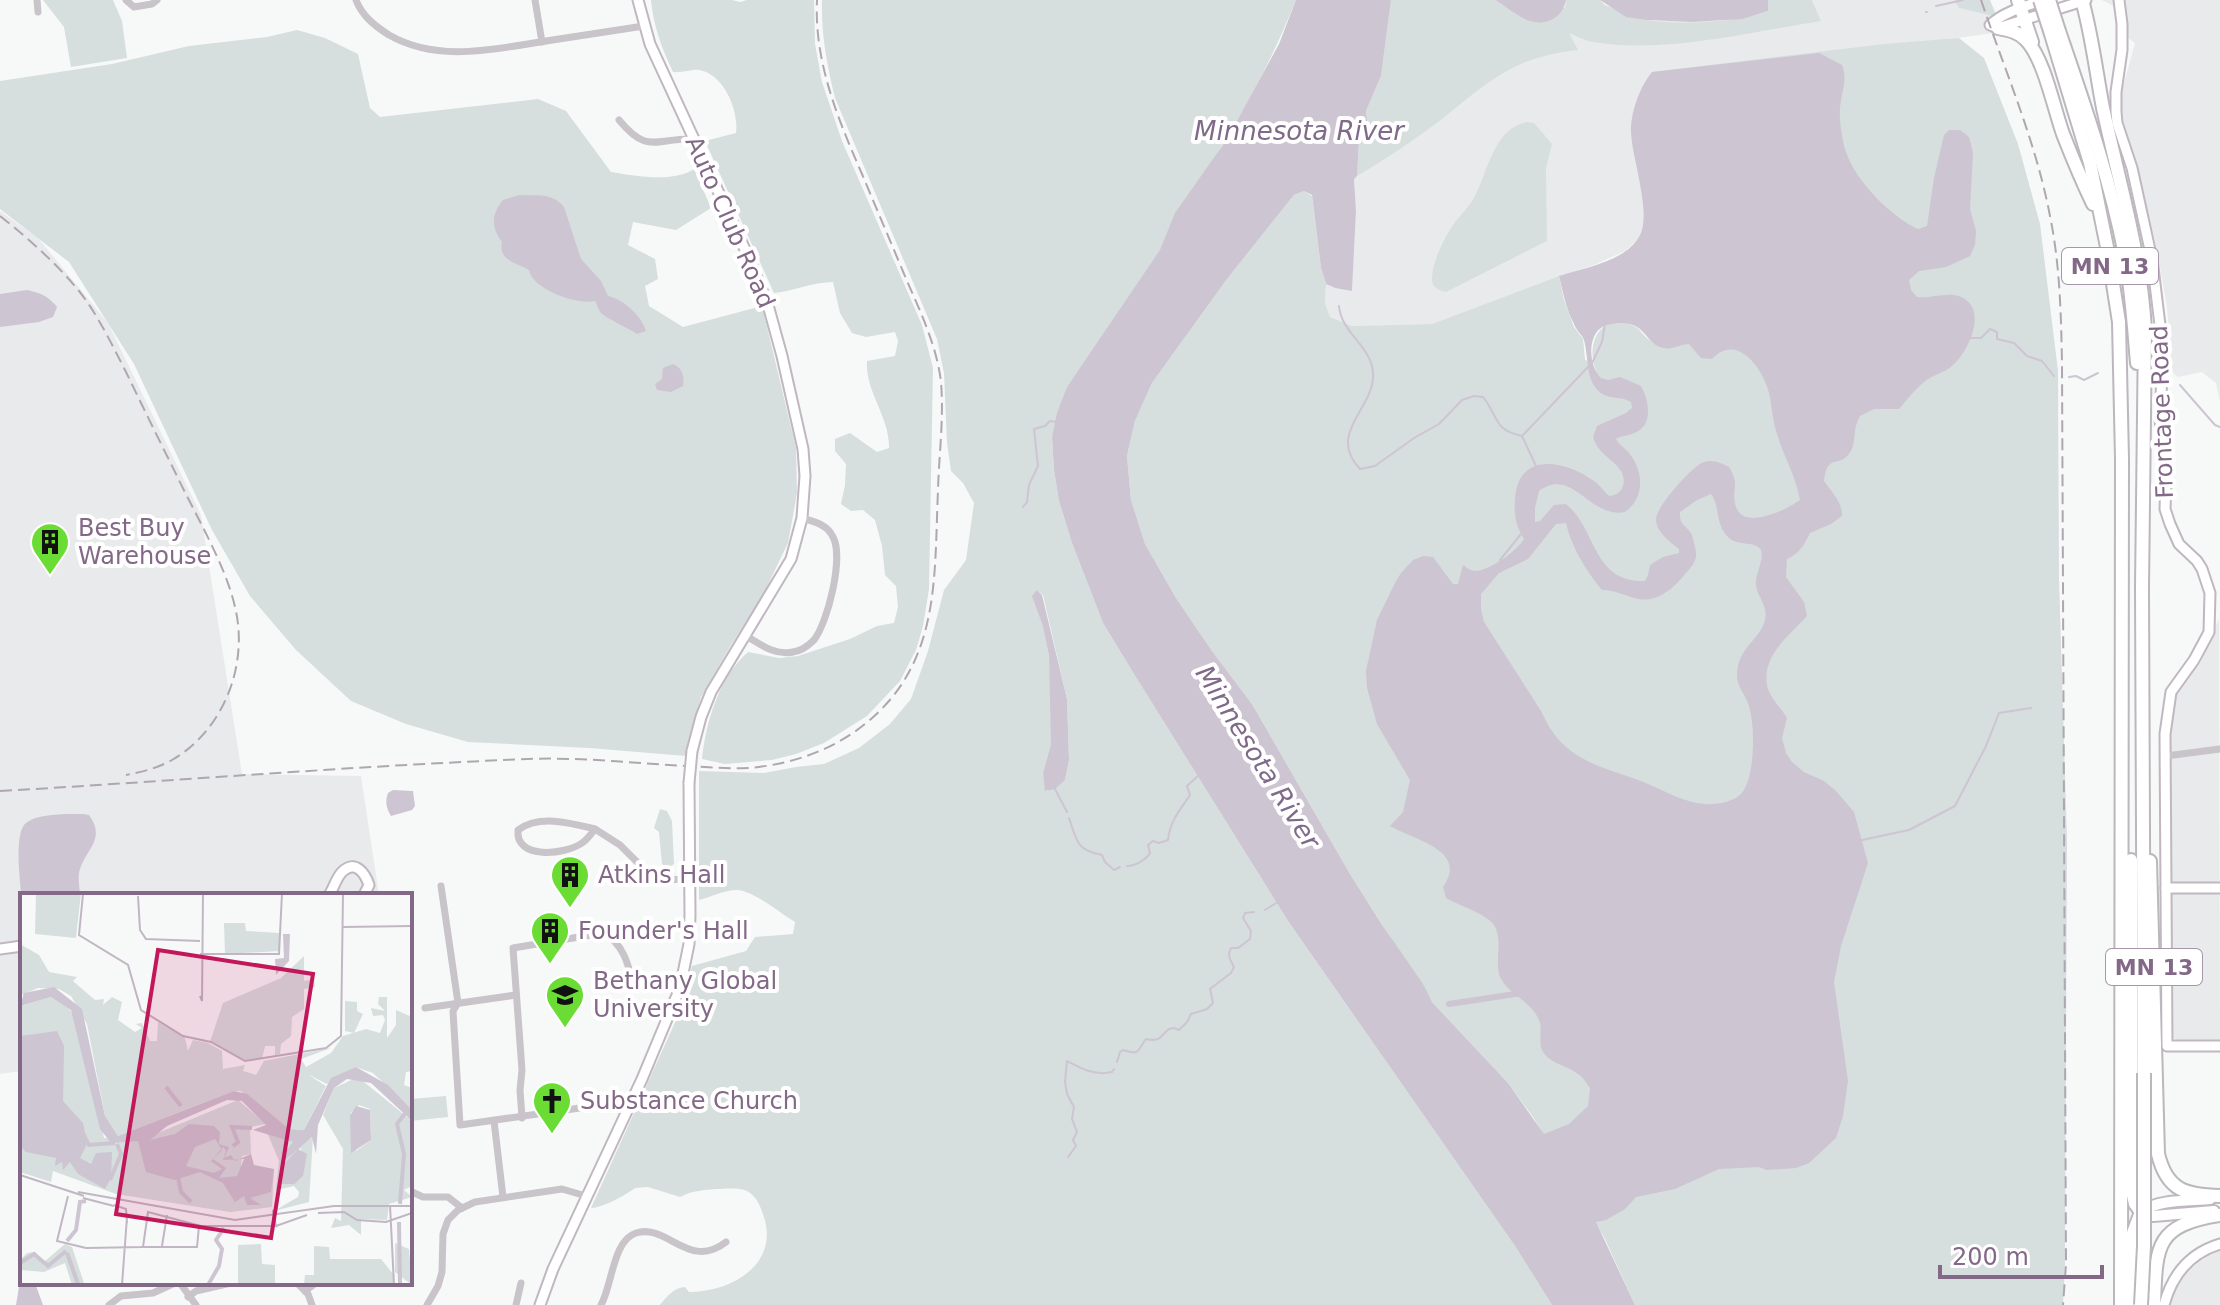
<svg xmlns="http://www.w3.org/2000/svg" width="2220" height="1305" font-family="'DejaVu Sans',sans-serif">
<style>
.built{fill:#e9eaeb}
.green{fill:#d6dede;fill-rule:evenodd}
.water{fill:#cdc5d2;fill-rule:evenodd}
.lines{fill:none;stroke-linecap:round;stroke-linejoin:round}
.stream{stroke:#cdc5d2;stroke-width:2}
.canal{stroke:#cdc5d2;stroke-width:6}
.secondary-casing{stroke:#c0b7c1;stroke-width:13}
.primary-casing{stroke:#bfb8c0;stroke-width:14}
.highway-casing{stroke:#bcb6bd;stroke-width:16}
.street{stroke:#c9c3ca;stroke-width:7}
.secondary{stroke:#fff;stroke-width:9}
.primary{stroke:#fff;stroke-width:10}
.highway{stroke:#fff;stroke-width:12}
.rail{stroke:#b0a6b1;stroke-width:2;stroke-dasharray:12 6;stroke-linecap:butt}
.secondary-bridge-casing{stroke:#c0b7c1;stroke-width:13;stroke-linecap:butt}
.highway-bridge-casing{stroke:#bcb6bd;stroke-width:16;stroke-linecap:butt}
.secondary-bridge{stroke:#fff;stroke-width:9}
.highway-bridge{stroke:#fff;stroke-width:12}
.labels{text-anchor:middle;stroke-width:8;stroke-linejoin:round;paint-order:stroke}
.shield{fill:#fff;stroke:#a896ab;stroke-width:2}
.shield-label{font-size:22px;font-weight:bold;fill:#836987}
.street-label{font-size:24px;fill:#836987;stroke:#fff}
.poi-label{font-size:24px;fill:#836987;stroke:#fff;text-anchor:start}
.water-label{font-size:26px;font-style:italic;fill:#806a89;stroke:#fff}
.inset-river{fill:none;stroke:#cdc5d2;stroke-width:4}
.inset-road{fill:none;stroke:#c2b6c4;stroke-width:2}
.view{fill:#c2185b;fill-opacity:0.15;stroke:#c2185b;stroke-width:4}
.inset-edge{fill:none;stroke:#836987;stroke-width:4}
</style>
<rect width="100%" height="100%" fill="#f7f9f8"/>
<g class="built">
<path d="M1391,0h104l35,21h291l-9,-21h142l5,8 38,9 5,15 -68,9 -50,3 -237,35 -10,22 -6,27 14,90 -6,20 -14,13 -31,14 -35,11 -127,48 -80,2 -22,-9 -5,-14 1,-19 9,4 17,2 4,-79 -2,-32 27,-103z"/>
<path d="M2102,0h118v401l-4,-18 -14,-11 -24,5 -6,-5 -5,-65 -12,-68 -37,-134 17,-62 -15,-11 -5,-25z"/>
<path d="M0,211l38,27 70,85 93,192 41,259 119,2 18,119h-357v176l-22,3z"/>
<path d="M2219,618l1,424 -43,-1 -6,-5 -2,-305 7,-35 10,-18 15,-16z"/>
<path d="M2220,1250v55h-49l2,-12 19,-28z"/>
</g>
<g class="green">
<path d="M43,0h70l9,21 5,37 -56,9 -7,-40z"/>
<path d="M651,0h81l8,2 7,-2h67l1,44 7,38 20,59 80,184 11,43 -4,221 -6,37 -7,24 -16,31 -33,35 -43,27 -28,11 -24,6 -47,4 -23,-5c4,-37 17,-82 46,-107l31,6 19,-2 52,-17 27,-13 17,-3 4,-16 -2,-21 -11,-11 -3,-29 -7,-26 -12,-10 -12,1 -10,-7 4,-19 1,-21 -11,-13v-12l15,-6 27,19 12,-4c1,-31 -24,-56 -22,-87l28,-5 3,-15 -3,-9 -29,5 -14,-4 -12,-20 -7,-31c-21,0 -39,9 -59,11l-69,-152 31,-8c3,-22 -12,-59 -37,-63 -5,-1 -17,3 -26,2 -11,-23 -20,-47 -22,-72z"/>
<path d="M822,0h474c-24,60 -55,118 -91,172l51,-7 -151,168 -38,54 -15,50 2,33 5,31 13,42 31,80 31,51 154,247 227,325 37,59h-892c6,-8 15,-18 25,-18l4,5c42,0 90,-27 75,-75 -3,-9 -7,-21 -17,-26 -9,-4 -21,-2 -31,-2 -13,1 -25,2 -36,8l-32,-10 -13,1c-9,7 -33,20 -44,20l91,-201 10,-41 54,-15 9,-14 38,-3 2,-12c-15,-9 -41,-31 -58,-32 -13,0 -26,7 -38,10v-129l65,2 32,-6 28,-3 35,-16 31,-24 21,-25 17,-48 16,-61 22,-30 8,-57 -11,-20 -12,-12 -4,-28 -3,-70 -7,-34 -102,-241c-8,-33 -14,-64 -13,-98zM1037,590l6,5 24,104 2,61 -4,20 -10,8 -9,3 -3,-18 8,-29v-46l-2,-42z"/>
<path d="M1391,0h104l35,21 35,-14 1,-7h34l5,5c14,5 28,12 43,15 36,6 85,2 120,-9v-11h44l9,21c-71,11 -157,33 -228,21 -8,-1 -16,-6 -24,-9l9,17c-19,2 -37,6 -55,13 -31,13 -56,36 -82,57 -27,20 -55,39 -84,56l2,-35 9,-13 -2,-17 15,-35z"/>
<path d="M1954,0h36l7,17 -38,-9z"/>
<path d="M297,30l28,8 33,16 12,54 10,9 158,-18 28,12 45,61c25,4 61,11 83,-3l17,39 -35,22 -43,-8 -5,23 27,14 3,20 -13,7 4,20 34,21 79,-21 34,142 1,45 -9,50 -25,52 -32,50 -30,52 -15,59 -97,-8 -121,-6 -62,-18 -55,-23 -55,-51 -46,-54 -38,-66 -78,-166 -65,-102 -69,-53v-128l112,-17 77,-18 78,-9z"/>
<path d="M1959,38l25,20 34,86 22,80 18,147 1,208 8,261 -2,424 -2,41h-428l-30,-66 -24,-43 -48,-79 -25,-34 -76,-81 -82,-128 -98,-170 -40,-53 -36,-53 -31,-54 -14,-44 -4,-44 8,-35 17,-38 75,-104 67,-84 10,-4 8,5 9,72 5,16 -1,19 5,14 22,9 80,-2 127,-48 5,24 10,27 9,12 2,20 12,14c-13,-27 3,-63 37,-47 6,3 8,8 14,13 4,3 11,6 17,9l-34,-220 11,-41 10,-15 232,-28z"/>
<path d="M1527,122l7,1 18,21 -6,24 1,73 -101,51 -7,-2 -6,-5c-5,-16 12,-50 23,-64 6,-8 14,-15 19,-25 13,-25 19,-68 52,-74z"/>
<path d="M660,809l7,2 5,10 2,43 -6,4 -6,-4 -3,-32 -5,-4z"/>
<path d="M446,1096l2,21 -38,4v-22z"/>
</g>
<g class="water">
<path d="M1296,0h95l-10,76 -15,35 2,17 -9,13 -2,35 -3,3 2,32 -4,80 -17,-3 -9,-4 -5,-16 -9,-73 -8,-4 -10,4 -67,84 -75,104 -17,38 -8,35 4,44 14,44 31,54 36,53 40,53 98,170 33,52 40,58 9,18 76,81 36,51 25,-10 19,-18 2,-18c-3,-4 -7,-11 -12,-14 -11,-9 -29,-10 -36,-24 -4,-9 1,-22 -3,-30 -7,-18 -29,-25 -38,-41 -8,-16 3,-38 -7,-54 -7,-11 -36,-20 -48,-27l-3,-11c26,-37 -29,-47 -53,-61l13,-14 7,-32 -33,-56 -10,-36 -1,-17 11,-51 18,-37 6,-10 12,-13 10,-4 10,1 20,27h5l5,-19c4,3 6,5 11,6 14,1 43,-20 50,-32 -9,-14 -10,-25 -9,-41 4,-46 48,-38 76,-19 7,4 12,11 18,17 12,-1 18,-11 13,-23 -7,-14 -23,-17 -29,-36l4,-11 29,-13 6,-5 -1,-6c-9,-6 -20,-2 -30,-9 -16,-12 -12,-35 -17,-53 -2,-5 -8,-10 -10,-16 -8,-15 -11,-32 -15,-48 25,-8 62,-14 78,-36 18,-24 -6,-81 -6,-110 0,-19 9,-43 21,-58l167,-19 23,12c6,15 -1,28 -2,43 -1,13 2,32 6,44 9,28 45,65 72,77l9,-3 7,-48 10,-43 5,-5h11l9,7 4,16 -3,56 6,22 -1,14 -5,11 -24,11 -27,4 -10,9 2,10 6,7c13,2 31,-6 44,0 28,12 7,56 -9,69 -8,7 -20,9 -28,16 -9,7 -17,18 -25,27h-25l-14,7c-8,13 -3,28 -11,38 -11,14 -22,-1 -25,27 7,10 19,22 18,35l-11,8 -21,9c-6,12 -10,20 -23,26l-1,18 18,25 3,14c-18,20 -45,39 -40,69 2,12 14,23 20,33l-5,20 4,15 6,9 12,10 20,9 12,10 18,21 14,51 -27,83 -7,36 14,99 -5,35 -7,22 -27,25 -13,5 -29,2 -8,-3 -40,2 -44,20 -39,8 -11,12 -19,11 -10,2 39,83h-83l-37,-59 -227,-325 -154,-247 -31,-51 -31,-80 -13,-42 -5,-31 -2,-33 5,-24 10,-26 93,-137 15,-37 52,-74 52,-95zM1617,323c6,0 14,0 20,4 10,6 13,18 26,21 10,2 17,-4 26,-4l12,14 11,1c26,-28 53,12 58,38 2,12 3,25 7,37 7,23 19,42 23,66 -14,10 -60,33 -65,3 -3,-17 5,-18 -6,-36 -8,-4 -16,-8 -25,-5 -11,3 -48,45 -48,57 0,13 14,23 23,30v4l-16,4 -13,8 -2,10 -3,6c-53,2 -48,-52 -79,-77l-12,1 -14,16 -5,1v-14l4,-17c34,-25 50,28 86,21 20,-14 19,-41 4,-59 -5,-6 -10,-8 -13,-14 6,-4 12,-3 18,-6 20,-7 15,-33 7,-47l-21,-9 -12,3 -7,-2c-12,-12 -15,-43 3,-52 2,-1 12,-3 13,-3zM1711,494c10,13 3,30 18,44 8,8 28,3 32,12 3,8 -4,22 -5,30 -2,15 13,24 9,40 -5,20 -26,26 -28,53 -1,12 6,18 10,28 9,18 9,80 -7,94 -8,7 -24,10 -35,9 -19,-1 -39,-12 -57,-20 -28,-12 -60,-17 -83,-38 -11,-10 -18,-22 -24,-35l-57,-89 -3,-13v-15l18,-21 29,-14 28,-35 10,-1c5,23 20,48 36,67 14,0 23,6 36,9 20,4 37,-12 48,-26 6,-7 11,-12 10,-21 -1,-6 -3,-14 -5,-19 -6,-8 -12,-9 -11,-21l17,-12z"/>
<path d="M1495,0h71c-3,17 -19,26 -36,21 -12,-4 -24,-15 -35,-21z"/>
<path d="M1600,0h168v11l-26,8 -49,3 -46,-2 -21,-3z"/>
<path d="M519,195c18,1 33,-3 45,12l17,52 20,22 7,15c15,3 34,20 38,35l-9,3c-7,-5 -33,-17 -36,-21 -2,-2 -5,-11 -6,-12 -18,4 -62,-11 -66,-31 -13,-7 -31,-10 -27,-28 -11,-15 -11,-27 1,-42z"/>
<path d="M27,290c14,3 21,6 30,17l-4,10 -14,5 -39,5v-33z"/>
<path d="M673,364c9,3 12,13 10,22l-12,6 -14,-2 -2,-6 7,-5 1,-11z"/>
<path d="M1037,590l5,5 25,104 2,61 -4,20 -10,9 -10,2 -2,-18 8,-29 -2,-88 -6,-30 -11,-30z"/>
<path d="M393,790l20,1 2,15 -3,4 -21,6c-5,-8 -6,-15 -3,-23z"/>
<path d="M83,814l6,1c17,24 -2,33 -9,54 -3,8 0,18 0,26h-56l-3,-3c-1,-14 -7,-60 5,-69 13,-10 41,-9 57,-9z"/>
<path d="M22,1268v15h13l8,22h-27z"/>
</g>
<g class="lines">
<g class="stream">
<path d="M1936,6l27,-6"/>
<path d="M1926,12h1"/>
<path d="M1339,306c2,28 36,42 34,71 -1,33 -46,57 -13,92l15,-3 39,-28 25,-14 23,-24 12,-4 9,1c16,20 10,33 39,39l14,30"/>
<path d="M1969,338h12l9,-9 7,3v7l17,4 13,13 15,5 12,15"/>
<path d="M1592,363l10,-21 3,-18"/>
<path d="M2069,377l7,-1 8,4 14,-7"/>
<path d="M2180,385l35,40 5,2"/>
<path d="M1523,435l65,-68"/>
<path d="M1023,507l4,-5 2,-17 9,-19 -4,-37 11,-3 5,-5 8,1"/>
<path d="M1500,560l21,-26"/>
<path d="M1055,789l12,23"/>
<path d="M1069,818c8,23 7,32 33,37l3,7 9,8 6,-3"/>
<path d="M1862,840l47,-10 46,-24 31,-60 13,-33 32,-5"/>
<path d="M1127,866c8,0 19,-6 23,-13l-2,-8 5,-4 6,2 9,-3c2,-19 12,-30 22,-45l-3,-9 12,-11"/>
<path d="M1265,910l13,-8"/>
<path d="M1117,1062l3,-10 3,-2c18,5 13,2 23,-11 15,3 13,-2 23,-10l5,-1 5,2 8,-8 4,-8 16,-5 6,-6 -3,-14 21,-16 3,-6c-4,-7 -7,-12 -3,-19h7l12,-9 1,-8 -8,-13 2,-5 9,-1"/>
<path d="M1068,1157l8,-11 -3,-6 4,-8 -5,-13 2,-12 -7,-13 -2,-12 2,-21c15,8 28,15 45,11l2,-3"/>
</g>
<path class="canal" d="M1449,1004l73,-11"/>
<g class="secondary-casing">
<g id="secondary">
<path d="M638,0l12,44 98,212 20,49 14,51 21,93 2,27 -3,42 -11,41 -80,133 -10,25 -9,34"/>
<path d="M2044,0c-18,6 -41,12 -54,25l8,3 88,-28"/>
<path d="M2119,0l3,24v26l-6,42v20l1,11 15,45 20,91 11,91 -3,69 6,63 -1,27 5,15 9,20 18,17 5,8 8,24 -1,39 -15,28 -23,32 -6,42 2,312h53"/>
<path d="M2166,888h54"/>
<path d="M329,895c5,-7 7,-17 13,-23 13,-13 23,1 27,13l-5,10"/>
<path d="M0,949l22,-3"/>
<path d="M540,1305l13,-36 89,-190 38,-91 9,-44 1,-29 -1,-132"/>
<path d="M2164,1305c8,-30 26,-52 56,-61"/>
</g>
</g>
<g class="primary-casing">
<g id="primary">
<path d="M2141,1212c17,-13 49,-11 69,-13"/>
<path d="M2141,1212l12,4 61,-5"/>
</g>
</g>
<g class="highway-casing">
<g id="highway">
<path d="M2018,0l14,42"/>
<path d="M2082,0c10,35 14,72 21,108 16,74 38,146 42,222l-3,258 2,485"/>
<path d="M1998,28c11,2 21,4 28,12 18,18 28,69 37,94 9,23 19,47 30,70"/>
<path d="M2059,31c26,76 52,150 67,229 6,34 8,69 11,103"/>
<path d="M2051,34l39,129 18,89 11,70 3,137 -1,846"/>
<path d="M2131,860l1,331 3,13 6,8 -8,21 -1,72"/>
<path d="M2150,861l8,293c9,37 28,41 62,42"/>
<path d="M2154,1305c2,-59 1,-80 66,-90"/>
</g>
</g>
<g class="street">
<path d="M37,0l1,12"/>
<path d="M126,0l8,7 18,-3 5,-4"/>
<path d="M356,0c6,16 19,26 33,35 49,28 105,14 157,6 33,-5 65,-10 98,-15"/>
<path d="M535,0l7,42"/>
<path d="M619,120c29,35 36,18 74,19"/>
<path d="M746,636c14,8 29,20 47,16 8,-1 15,-6 21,-12 14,-18 30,-83 19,-103 -6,-13 -19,-15 -31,-19"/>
<path d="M2166,756l54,-7"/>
<path d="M595,829c-24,-6 -56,-15 -77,1 -3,30 47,25 64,13 5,-3 9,-9 13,-14l25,16 31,31 9,4 30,-1"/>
<path d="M441,886l17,117 -5,8 7,114 141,-20 13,1 13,5"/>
<path d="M425,1008l91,-13"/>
<path d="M522,1118l-2,-28 2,-20 -9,-122 90,-15c21,10 26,34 31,55l47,-4"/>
<path d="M494,1121l9,76"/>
<path d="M410,1191l13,6h25l14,11"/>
<path d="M180,1283l16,22"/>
<path d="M297,1283l11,11 4,11"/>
<path d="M305,1291l11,-8"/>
<path d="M188,1297l8,-6 35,-8"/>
<path d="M109,1305l12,-9 32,-3 22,-10"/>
<path d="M427,1305l11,-19 4,-14 1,-38 5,-14 10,-10 17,-8 87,-13 24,7"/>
<path d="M516,1305l5,-22"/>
<path d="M601,1305c11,-19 12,-65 35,-72 31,-10 53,38 90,9"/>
</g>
<use href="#secondary" class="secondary"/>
<use href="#primary" class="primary"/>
<use href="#highway" class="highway"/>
<g class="rail">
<path d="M1981,0c24,71 55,142 69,216 10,49 11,98 12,147l4,901 -3,41"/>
<path d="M0,216c29,23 56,47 79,75 19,24 32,52 46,79 17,35 34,70 51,104 19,40 50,92 59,133 14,57 -11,123 -63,153 -14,8 -30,12 -46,15"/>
<path d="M0,791c176,-10 352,-25 528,-32 52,-2 105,4 157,7 24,1 49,4 74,1 38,-5 75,-18 106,-43 76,-61 69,-146 73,-234 1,-36 6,-72 3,-108 -4,-35 -20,-69 -34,-101 -15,-36 -30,-71 -45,-107 -24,-55 -48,-112 -45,-174"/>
</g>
<g class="secondary-bridge-casing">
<path id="secondary-bridge" d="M689,783l3,-32"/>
</g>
<g class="highway-bridge-casing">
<g id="highway-bridge">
<path d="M2040,0l11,34"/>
<path d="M2049,0l10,31"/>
<path d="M2141,1305l3,-59v-173"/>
</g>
</g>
<use href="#secondary-bridge" class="secondary-bridge"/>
<use href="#highway-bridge" class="highway-bridge"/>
</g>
<defs>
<g id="building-pin" transform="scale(2)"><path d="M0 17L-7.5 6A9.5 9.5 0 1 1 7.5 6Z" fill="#6bdc33" stroke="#fff"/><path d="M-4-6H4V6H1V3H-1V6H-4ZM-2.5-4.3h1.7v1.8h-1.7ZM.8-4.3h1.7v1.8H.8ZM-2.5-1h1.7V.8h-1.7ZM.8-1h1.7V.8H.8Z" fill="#111"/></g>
<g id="university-pin" transform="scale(2)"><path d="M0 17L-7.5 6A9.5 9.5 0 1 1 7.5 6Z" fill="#6bdc33" stroke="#fff"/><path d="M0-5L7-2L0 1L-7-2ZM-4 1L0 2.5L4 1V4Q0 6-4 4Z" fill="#111"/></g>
<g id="church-pin" transform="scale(2)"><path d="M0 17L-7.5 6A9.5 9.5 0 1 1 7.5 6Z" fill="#6bdc33" stroke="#fff"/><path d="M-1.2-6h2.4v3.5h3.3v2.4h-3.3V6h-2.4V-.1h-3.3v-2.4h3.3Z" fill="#111"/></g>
</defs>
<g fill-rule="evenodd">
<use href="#building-pin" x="50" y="542"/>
<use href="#building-pin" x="570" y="875"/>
<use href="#building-pin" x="550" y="931"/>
<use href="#university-pin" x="565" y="995"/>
<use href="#church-pin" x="552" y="1101"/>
</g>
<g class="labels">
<g class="shield">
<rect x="2062" y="248" width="96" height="36" rx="6"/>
<rect x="2106" y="949" width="96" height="36" rx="6"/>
</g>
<g class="shield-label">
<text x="2110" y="274">MN 13</text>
<text x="2154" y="975">MN 13</text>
</g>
<g class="street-label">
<text transform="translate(730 222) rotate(66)" y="8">Auto Club Road</text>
<text transform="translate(2162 412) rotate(-92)" y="8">Frontage Road</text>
</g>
<g class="poi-label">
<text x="78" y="536">Best Buy<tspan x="78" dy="28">Warehouse</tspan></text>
<text x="598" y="883">Atkins Hall</text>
<text x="578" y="939">Founder's Hall</text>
<text x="593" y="989">Bethany Global<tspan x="593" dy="28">University</tspan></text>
<text x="580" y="1109">Substance Church</text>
</g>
<g class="water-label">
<text x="1299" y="140">Minnesota River</text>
<text transform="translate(1258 757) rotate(58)" y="9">Minnesota River</text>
</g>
</g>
<g transform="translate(20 893)">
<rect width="392" height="392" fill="#f7f9f8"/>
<path d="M16,0h45l-5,45 -41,-4zM204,30h21l1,8 33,2v18l-54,3zM0,51l19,11 10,17 28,5 -4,4 22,19 9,-1 -1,6 9,-8 10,5 -4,18 17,12 7,-4 -6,-4 6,-1 8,18h7l1,-19 27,16 3,13 5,-11 15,3 14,8 1,18 22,-4 -2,6 13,4 8,-14 67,-13 -30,11 5,8 25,-14 12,-17 23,-7 14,4 5,-13 -2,-5 -10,1 -2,-8 14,3 -7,-7 1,-7h8v41l9,-13v-15l16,7v54l-6,1 -2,13 8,3v22l-39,-37 -17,-6 -29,17 -20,-10 19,12 -22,44 -15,-1 -48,-38h-7l-116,45 -13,-20 -18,-92 -16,-28 -12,-7 -21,-1 -18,8zM284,63v25l10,-2 1,8 -11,2v20l-12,8 -1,19 -10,8 -1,10 -5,1v-9h-10l-3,13 -17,2 -35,-19 13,-39 58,-25zM31,104l14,6 12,17 27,118 37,2 97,-40 28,24 -16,3 1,27 -9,2 -1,10 33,3 -2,38 -42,5 -114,-18 -63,-23 -2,11 -31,-10v-166zM325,108l12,1v9l6,3 -9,19 -9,-2zM338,184l54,44v65l-8,4 8,7 -23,7 -2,16 -26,-1v16l-12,-10 -18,3 4,-10 6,3 2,-72 -20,-34 11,-27zM339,212l11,4 1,31 -15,11 -5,-38zM247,239l26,10 -2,9 22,-14 -4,65 -35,9 24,-14 1,-5 -5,-6 -18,4 3,-29zM281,255l2,28 -8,8h-16l2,-17zM375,350l14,6 3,36 -17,-13zM45,351l7,3 12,36 -12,2 -7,-22 -21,9 -23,-2 -1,-10 7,-7 8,-1 9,10zM241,351l1,20 13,1v20h-49l12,-1v-39zM294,353l15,1 1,12h51l12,15v11h-112l23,-1 1,-9h9z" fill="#d6dede" fill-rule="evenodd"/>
<path d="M263,41h7l-1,27 -13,14 -1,-16 9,-1zM34,94l28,22 23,107 13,20 116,-45 13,3 42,35 15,1 27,-52 25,-11 32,18 24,25v11l-41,-38 -24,-4 -13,9 -16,37 -2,29 -4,-17 -28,24 -2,-5 11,-14 -40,-12 13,-5 -24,-24 -15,-1 -60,26 -17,14 25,-6 14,-10 25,2 6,6 -1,12 10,3 -5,11 7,-3 4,6 16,-7 3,11 20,4 -3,23 -21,6 11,7h-14l-3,-9 -9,6 -12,-19 -23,-11 -25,8 -29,-8 -8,-31 -27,2 -11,-14 -29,-119 -20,-13 -31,9 4,-13zM195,246l7,11 -11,11 11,8 -8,4 -28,-7 9,-19zM203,254l3,3 -3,10 21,-1 -7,17 -18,2 7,-10 -13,-9zM37,138l7,15 -1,55 20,22 4,21 -7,14 11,6 5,-11 16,-1 -1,26 -6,11 -27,-15 -8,-12 -7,8 -1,-8 -7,4 1,-8 -30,-6 -6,-6v-110zM336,213l14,4 1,30 -20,13 -1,-37zM278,256l9,5 -4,22 -8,8h-16l2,-17z" fill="#cdc5d2" fill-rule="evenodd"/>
<path class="inset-river" d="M146,194l15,19M59,233l10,19 26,-2M213,253l5,-4 -6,-15 20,1M158,284l3,15 10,10M90,287l11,-26 -4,-10M380,311l4,-50 -7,-30 9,-12M379,329l1,63M47,348l9,-11 4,-28 6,-1M47,360l11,31M0,370l14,-9 14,12 18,-15M188,392l11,-19 3,-17 -6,-9 8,-12"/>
<path class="inset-road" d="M63,1l-4,41 49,30 13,45 42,26 28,6 34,19 81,-13 15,-12 2,-143M118,3l2,34 6,9 54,2M323,34l69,-1M180,61h79l3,-61M180,103l2,5 1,-108M0,282l64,21M58,299l157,28 99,-14h78M48,303l-11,45 29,7 57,-1M63,305l31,8M94,312l12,4 1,14M370,312l4,80M253,317l2,11 1,5 -2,-1zM298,320l26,-1 13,8 29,2 26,-9M142,353l5,-31M120,354h57l2,-21M123,354l5,-35 53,14h75l31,-11M39,392h54M102,392l5,-68"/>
<path class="view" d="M138,57l155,24 -42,264 -155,-24z"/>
<rect width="392" height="392" class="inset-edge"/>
</g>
<path d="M1940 1265v12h162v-12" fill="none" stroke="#836987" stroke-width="4"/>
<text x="1952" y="1265" font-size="24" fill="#836987" stroke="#ffffff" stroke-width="6" paint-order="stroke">200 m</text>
</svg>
